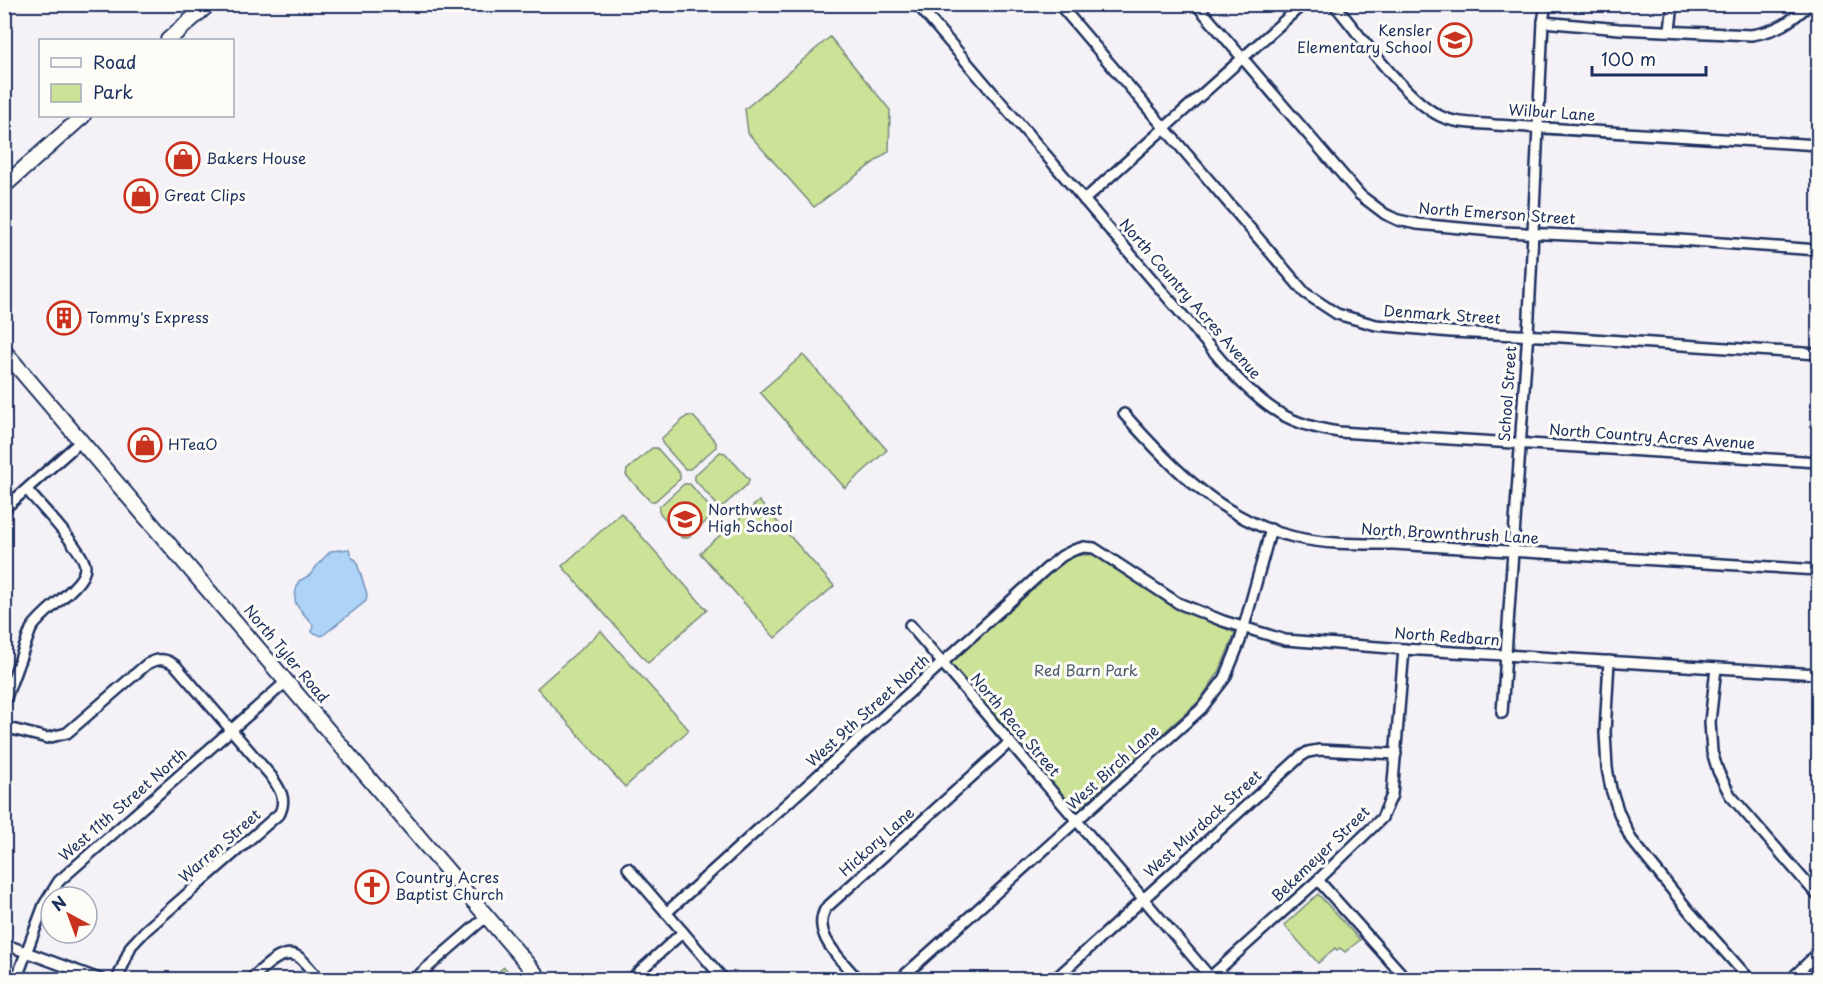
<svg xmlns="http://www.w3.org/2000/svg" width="1823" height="984" font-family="'Playpen Sans',sans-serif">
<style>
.green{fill:#cce297;stroke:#74887a;stroke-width:1.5}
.water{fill:#add4f7;stroke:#7392ba;stroke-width:1.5}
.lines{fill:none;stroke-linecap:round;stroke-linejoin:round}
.street-casing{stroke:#1b2f5e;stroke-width:14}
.secondary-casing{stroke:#1b2f5e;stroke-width:18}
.street{stroke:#fdfcf7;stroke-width:9}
.secondary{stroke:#fdfcf7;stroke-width:14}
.labels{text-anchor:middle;stroke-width:6;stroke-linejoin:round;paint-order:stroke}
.poi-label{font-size:15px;fill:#1b2f5e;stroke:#fdfcf7;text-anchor:start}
.street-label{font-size:15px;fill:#1b2f5e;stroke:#fdfcf7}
.park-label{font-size:15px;fill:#475c6c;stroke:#fdfcf7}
</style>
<rect width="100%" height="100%" fill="#f4f1f7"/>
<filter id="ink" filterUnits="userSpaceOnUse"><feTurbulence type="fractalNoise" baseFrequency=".0167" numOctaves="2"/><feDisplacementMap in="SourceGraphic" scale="12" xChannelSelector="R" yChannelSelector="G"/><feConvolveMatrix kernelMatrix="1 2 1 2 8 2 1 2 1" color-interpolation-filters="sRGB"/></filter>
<g filter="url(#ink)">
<g class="green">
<path d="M830,37l60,73 -1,41 -75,56 -66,-74 -3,-24z"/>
<path d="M803,355l84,95 -42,38 -85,-96z"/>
<path d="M687,416h6l23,26v5l-26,22h-5l-23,-26v-5z"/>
<path d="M652,448h5l23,26v5l-25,22h-5l-24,-26 1,-5z"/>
<path d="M720,452l5,1 24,26 -1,5 -25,22h-5l-23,-26v-5z"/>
<path d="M684,484h6l23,27 -1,5 -25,22h-5l-23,-26v-5z"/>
<path d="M759,501l75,85 -59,52 -75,-85z"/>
<path d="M621,513l86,97 -59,53 -86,-97z"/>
<path d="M1099,554l68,48 68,31 -16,39 -20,29 -123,110 -126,-148 120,-107z"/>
<path d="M601,631l88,99 -64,57 -88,-99z"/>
<path d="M1318,894l42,46 -15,12 -5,-4 -3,2 -2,-2 -17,15 -34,-38z"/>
<path d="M504,967l9,10 -3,2h-20z"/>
</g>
<path class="water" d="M349,549l2,8 5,3 11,34 -1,7 -44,35 -10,-4 1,-7c-14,-19 -24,-18 -14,-44l11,-6 10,-13 11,-11z"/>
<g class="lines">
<g class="street-casing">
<g id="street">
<path d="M917,4l315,369c35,36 57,52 107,59l479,30"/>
<path d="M1059,4l246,289 32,21 39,11 75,7 111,5 256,17"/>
<path d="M1196,4l164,191 25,19 13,6 19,4 86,8 176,8 139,10"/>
<path d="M1334,4c25,30 72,96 106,112 16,8 37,7 55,9l323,20"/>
<path d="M1543,22l76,7 132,6c27,-4 39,-13 59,-31"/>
<path d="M1670,30l3,-26"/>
<path d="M1084,200l219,-196"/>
<path d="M1124,414c46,52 99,107 170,123 33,8 67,7 100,7l424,26"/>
<path d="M4,509l78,-69"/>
<path d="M910,625l300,352"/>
<path d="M1609,661l-4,71 2,36 4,21 8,24 12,26 58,72 61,69"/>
<path d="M1716,668l-6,54 2,30 6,19 12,24 88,101"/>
<path d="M1818,688v31"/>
<path d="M4,703l27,-74c11,-16 29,-27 43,-42 5,-5 11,-13 11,-20 1,-14 -47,-64 -58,-77"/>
<path d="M1502,713l27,-397 14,-294 3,-18"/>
<path d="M4,727l43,11 20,-5 80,-69c11,-6 19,-6 29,2l95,110c8,12 16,22 9,37l-134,117 -15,16 -14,34"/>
<path d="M628,868l96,112"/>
<path d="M1318,880l89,100"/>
<path d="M666,913l380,-344 16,-13 12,-6 10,-3 10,1 84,55 45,18 62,19 119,9 414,25"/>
<path d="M4,944l98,36"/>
<path d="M16,980l28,-75 15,-24 228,-200"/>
<path d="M250,980c12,-10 33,-35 50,-22 7,6 13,15 19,22"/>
<path d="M413,980l74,-64"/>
<path d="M630,980l53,-48"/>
<path d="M858,980c-15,-19 -48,-46 -32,-72l184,-166"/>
<path d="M899,980l302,-271 24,-31 15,-37 31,-112"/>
<path d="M1054,980l246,-223 8,-5 11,-2 77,4"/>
<path d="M1207,980l111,-100 64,-62 10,-23 12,-146"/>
<path d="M1790,980l28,-27"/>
</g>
</g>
<g class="secondary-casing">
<g id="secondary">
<path d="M168,40l41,-36"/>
<path d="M4,186l79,-70"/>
<path d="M4,351l537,629"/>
</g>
</g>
<use href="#street" class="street"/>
<use href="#secondary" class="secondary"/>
</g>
</g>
<defs>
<g id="school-ring" transform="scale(1.725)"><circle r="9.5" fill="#fdfcf7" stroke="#c8321e" stroke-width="1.5"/><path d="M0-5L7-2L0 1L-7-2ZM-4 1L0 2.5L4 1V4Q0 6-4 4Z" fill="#c8321e"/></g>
<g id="shop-ring" transform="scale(1.725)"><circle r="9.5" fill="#fdfcf7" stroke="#c8321e" stroke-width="1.5"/><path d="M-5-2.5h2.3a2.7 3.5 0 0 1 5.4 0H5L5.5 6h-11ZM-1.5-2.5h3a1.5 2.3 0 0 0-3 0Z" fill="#c8321e"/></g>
<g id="building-ring" transform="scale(1.725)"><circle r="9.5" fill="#fdfcf7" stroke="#c8321e" stroke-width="1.5"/><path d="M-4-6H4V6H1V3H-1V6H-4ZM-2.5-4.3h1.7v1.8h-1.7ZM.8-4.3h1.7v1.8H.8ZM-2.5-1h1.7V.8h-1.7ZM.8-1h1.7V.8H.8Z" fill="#c8321e"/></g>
<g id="church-ring" transform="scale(1.725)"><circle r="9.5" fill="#fdfcf7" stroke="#c8321e" stroke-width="1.5"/><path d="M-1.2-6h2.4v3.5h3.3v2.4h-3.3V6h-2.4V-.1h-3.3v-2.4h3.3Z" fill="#c8321e"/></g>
</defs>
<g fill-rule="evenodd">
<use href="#school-ring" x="1455" y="40"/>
<use href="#shop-ring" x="183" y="159"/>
<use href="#shop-ring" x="141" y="196"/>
<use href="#building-ring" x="64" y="318"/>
<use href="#shop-ring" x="145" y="445"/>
<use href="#school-ring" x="685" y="519"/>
<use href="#church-ring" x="372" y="887"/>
</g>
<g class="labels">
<g class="poi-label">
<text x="1432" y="36" text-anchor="end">Kensler<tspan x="1432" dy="17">Elementary School</tspan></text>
<text x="206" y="164">Bakers House</text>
<text x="164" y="201">Great Clips</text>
<text x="87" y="323">Tommy's Express</text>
<text x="168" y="450">HTeaO</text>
<text x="708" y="515">Northwest<tspan x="708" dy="17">High School</tspan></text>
<text x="395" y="883">Country Acres<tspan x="395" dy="17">Baptist Church</tspan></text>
</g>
<g class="street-label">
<text transform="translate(1552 113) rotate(4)" y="5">Wilbur Lane</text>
<text transform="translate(1497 214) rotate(4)" y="5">North Emerson Street</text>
<text transform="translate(1190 299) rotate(49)" y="5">North Country Acres Avenue</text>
<text transform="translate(1442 315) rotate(4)" y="5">Denmark Street</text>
<text transform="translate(1508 394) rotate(-86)" y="5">School Street</text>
<text transform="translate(1652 437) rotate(4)" y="5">North Country Acres Avenue</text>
<text transform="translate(1450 534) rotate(3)" y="5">North Brownthrush Lane</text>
<text transform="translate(1447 637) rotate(4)" y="5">North Redbarn</text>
<text transform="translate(286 654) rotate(50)" y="5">North Tyler Road</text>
<text transform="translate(868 711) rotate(-42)" y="5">West 9th Street North</text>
<text transform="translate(1015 725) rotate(50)" y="5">North Reca Street</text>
<text transform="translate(1113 768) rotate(-42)" y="5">West Birch Lane</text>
<text transform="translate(123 805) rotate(-41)" y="5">West 11th Street North</text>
<text transform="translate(1203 824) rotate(-42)" y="5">West Murdock Street</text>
<text transform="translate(877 842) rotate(-42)" y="5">Hickory Lane</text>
<text transform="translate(220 846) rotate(-41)" y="5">Warren Street</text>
<text transform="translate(1321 854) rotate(-44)" y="5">Bekemeyer Street</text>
</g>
<g class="park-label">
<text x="1086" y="676">Red Barn Park</text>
</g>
</g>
<rect width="1823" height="984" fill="none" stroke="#fdfcf7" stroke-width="24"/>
<rect x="12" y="12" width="1799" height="960" fill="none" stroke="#1b2f5e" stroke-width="2" filter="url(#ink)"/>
<rect x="39" y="39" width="195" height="78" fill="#fdfcf7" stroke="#a3aaba" stroke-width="1.5"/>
<rect x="51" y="58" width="30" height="9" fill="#fdfcf7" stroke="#a3aaba" stroke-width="1.5"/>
<text x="93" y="69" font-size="18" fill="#1b2f5e">Road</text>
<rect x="51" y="84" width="30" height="18" fill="#cce297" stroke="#a3aaba" stroke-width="1.5"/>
<text x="93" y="99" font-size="18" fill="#1b2f5e">Park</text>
<g transform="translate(69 915) rotate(319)"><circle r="28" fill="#fdfcf7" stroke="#a3aaba" stroke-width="1.5"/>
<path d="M0-4.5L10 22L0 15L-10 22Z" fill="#c8321e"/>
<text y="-9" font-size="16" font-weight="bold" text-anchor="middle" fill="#1b2f5e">N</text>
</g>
<path d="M1592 66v9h114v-9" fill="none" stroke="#1b2f5e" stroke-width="3"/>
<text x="1601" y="66" font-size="18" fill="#1b2f5e" stroke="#fdfcf7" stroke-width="4.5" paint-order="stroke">100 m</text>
</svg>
